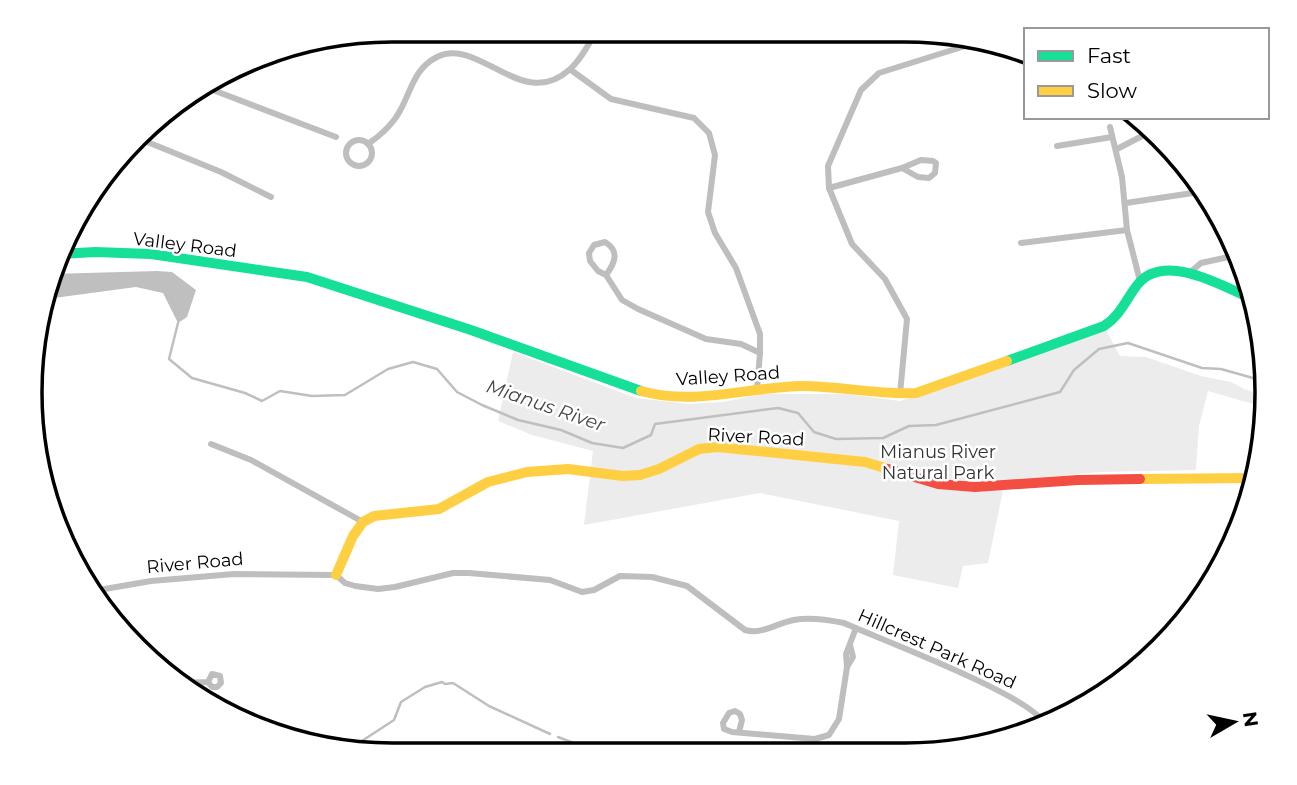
<svg xmlns="http://www.w3.org/2000/svg" width="1297" height="785" font-family="Montserrat,sans-serif">
<style>
.green{fill:#ececec}
.water{fill:#bfbfbf}
.lines{fill:none;stroke-linecap:round;stroke-linejoin:round}
.stream{stroke:#bfbfbf;stroke-width:2.5}
.street{stroke:#bebebe;stroke-width:6}
.fast{stroke:#16e098;stroke-width:10}
.slow{stroke:#ffcf43;stroke-width:10}
.jam{stroke:#f24e42;stroke-width:10}
.labels{text-anchor:middle;stroke-width:5;stroke-linejoin:round;paint-order:stroke}
.street-label{font-size:18px;fill:#000;stroke:#fff}
.park-label{font-size:18px;fill:#333;stroke:#fff}
.water-label{font-size:19px;font-style:italic;fill:#444;stroke:#fff}
.rim{fill:none;stroke:#000;stroke-width:3.5}
</style>
<rect width="100%" height="100%" fill="#fff"/>
<path class="green" d="M1106,330l14,26 26,1 55,19 30,6 13,7 16,5v12l-52,-15 -9,35 -3,44 -96,2 -95,9 -17,82 -25,3 -5,22 -65,-13 6,-54 -139,-28 -176,32 9,-74 -61,-16 -34,-14 15,-69 123,46 53,6 34,-2 41,-8h83l53,7 38,-11z"/>
<path class="water" d="M157,271l15,1 24,18 -9,27 -9,6 -15,-30 -27,-6 -82,11 -11,12 7,-36z"/>
<g class="lines">
<g class="stream">
<path d="M178,323l-9,36 23,19 53,15 17,8 18,-10 32,5 33,-1 43,-26 25,-7 24,7 20,23 25,13 36,15 43,10 31,13 31,5 28,-13 4,-11 123,-16 20,5 16,19 22,7 47,-1 26,-12 27,-1 124,-33 14,-22 25,-21 29,-6 74,25 19,1 39,11"/>
<path d="M558,737l21,8 8,9"/>
<path d="M348,750l46,-30 7,-18 24,-15 17,-5 3,2 8,-1 36,23 61,28"/>
</g>
<g class="street">
<path d="M760,30l8,6 12,-6"/>
<path d="M571,70l40,29 83,19 15,15 6,22 -7,57 7,21 21,35 24,66v19"/>
<path d="M205,87l131,50"/>
<path d="M1110,127l12,50 5,53 13,51"/>
<path d="M140,139l81,33 50,25"/>
<circle cx="359" cy="153" r="13"/>
<path d="M368,144c13,-9 26,-21 33,-35 11,-21 14,-41 36,-52 42,-21 85,55 132,13 12,-10 20,-27 28,-40"/>
<path d="M1057,146l55,-9"/>
<path d="M1117,149l31,-16"/>
<path d="M829,188l73,-20 19,-8 12,1 3,2 -1,10 -6,5 -11,-1 -16,-9"/>
<path d="M1126,203l80,-12"/>
<path d="M1021,243l106,-13"/>
<path d="M1188,274l13,-11 32,-7"/>
<path d="M606,275c9,-12 14,-24 -1,-33l-11,3 -5,8 1,8 8,10 8,4 16,25 16,9 68,30 35,5 19,9 -3,37"/>
<path d="M900,394l7,-75 -22,-40 -33,-35 -23,-56 -1,-22 33,-76 18,-17 102,-32"/>
<path d="M211,444l40,16 112,62"/>
<path d="M93,591l58,-10 83,-7 102,1 9,8 10,3 23,3 17,-2 58,-14h16l81,7 32,12 12,-2 26,-14 32,1 35,9 58,44c17,5 32,-7 49,-10 16,-3 35,0 50,3 33,15 191,74 200,101"/>
<path d="M847,667l6,-10 -3,-12"/>
<path d="M180,683l28,-1 4,5h5l4,-4 -1,-7 -8,-2 -4,8"/>
<path d="M739,732l3,-12 -2,-6 -5,-3 -6,2 -6,10 1,6 8,3 83,7 14,-4 10,-16 8,-52 -1,-13 10,-26"/>
</g>
<g class="fast">
<path d="M60,254l35,-2 56,2 156,23 164,53 170,61"/>
<path d="M1007,361l97,-35c17,-11 22,-27 34,-42 26,-32 83,1 112,14"/>
</g>
<g class="slow">
<path d="M641,391c54,15 107,-4 161,-5 38,0 76,9 114,7l91,-32"/>
<path d="M1140,479l114,-1"/>
<path d="M336,575l17,-39 10,-14 11,-6 65,-7 49,-27 39,-10 41,-3 55,7 17,-1 19,-6 40,-20 18,-2 148,15 23,7"/>
</g>
<path class="jam" d="M888,469l50,15 37,3 103,-7 62,-1"/>
</g>
<g class="labels">
<g class="street-label">
<text transform="translate(185 245) rotate(7)" y="6">Valley Road</text>
<text transform="translate(728 376) rotate(-4)" y="6">Valley Road</text>
<text transform="translate(756 437) rotate(3)" y="6">River Road</text>
<text transform="translate(195 563) rotate(-5)" y="6">River Road</text>
<text transform="translate(937 649) rotate(24)" y="6">Hillcrest Park Road</text>
</g>
<g class="park-label">
<text x="938" y="458">Mianus River<tspan x="938" dy="21">Natural Park</tspan></text>
</g>
<g class="water-label">
<text transform="translate(546 405) rotate(19)" y="7">Mianus River</text>
</g>
</g>
<path d="M0 0H1297V785H0ZM392 42H905A350 350 0 0 1 1255 392V393A350 350 0 0 1 905 743H392A350 350 0 0 1 42 393V392A350 350 0 0 1 392 42Z" fill="#fff" fill-rule="evenodd"/>
<path class="rim" d="M392 42H905A350 350 0 0 1 1255 392V393A350 350 0 0 1 905 743H392A350 350 0 0 1 42 393V392A350 350 0 0 1 392 42Z"/>
<rect x="1024" y="28" width="245" height="91" fill="#ffffff" stroke="#999999" stroke-width="2"/>
<rect x="1038" y="51" width="35" height="10" fill="#16e098" stroke="#999999" stroke-width="2"/>
<text x="1087" y="63" font-size="21" fill="#000000">Fast</text>
<rect x="1038" y="86" width="35" height="10" fill="#ffcf43" stroke="#999999" stroke-width="2"/>
<text x="1087" y="98" font-size="21" fill="#000000">Slow</text>
<g transform="translate(1234 722) rotate(81)" stroke="#ffffff" stroke-width="5" paint-order="stroke">
<path d="M0-5L12 26L0 18L-12 26Z" fill="#000000"/>
<text y="-10" font-size="19" font-weight="bold" text-anchor="middle" fill="#000000">N</text>
</g>
</svg>
